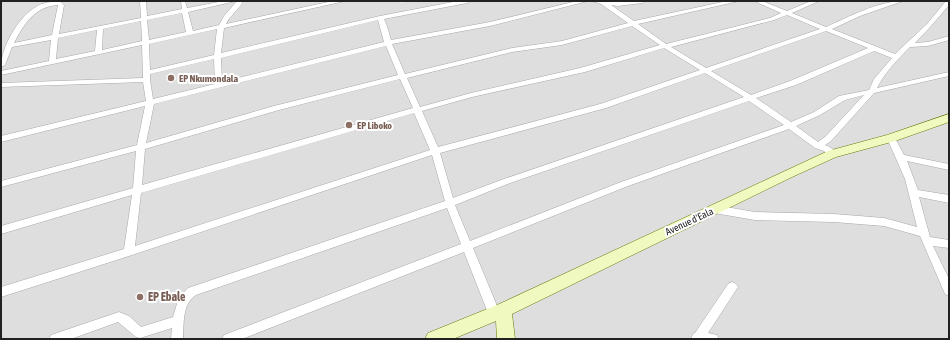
<svg xmlns="http://www.w3.org/2000/svg" width="950" height="340" font-family="'Asap Condensed',sans-serif">
<style>
.residential{fill:#dfdede}
.lines{fill:none;stroke-linecap:round;stroke-linejoin:round}
.street-casing{stroke:#a8a8a8;stroke-width:1}
.secondary-casing{stroke:#617a07;stroke-width:1}
.street{fill:#fff;fill-rule:evenodd}
.secondary{fill:#f0f9bf;fill-rule:evenodd}
.education-dot{fill:#8d6e63;stroke:#fff;stroke-width:1.5}
.labels{text-anchor:middle;stroke-width:4;stroke-linejoin:round;paint-order:stroke}
.education-label{font-size:10px;font-weight:bold;fill:#785e54;stroke:#fff;text-anchor:start}
.street-label{font-size:10px;fill:#212121;stroke:#fff}
.near-education-label{font-size:12px;font-weight:bold;fill:#785e54;stroke:#fff;text-anchor:start}
</style>
<rect width="100%" height="100%" fill="#f1efe8"/>
<path class="residential" d="M1,1h399l1,2 8,-2h540v338h-948z"/>
<g class="lines">
<g class="street-casing">
<g id="street">
<path d="M60,1l4,4 -5,29 82,-16 -1,-17h6l1,15 35,-7 -1,-8h4l2,7 37,-7h12l-48,11 5,19 26,-6 5,-9 13,-15h6c-4,9 -13,14 -17,23l107,-23h12l-121,27 -3,25 159,-37 78,-15h12l-3,2 -83,16 3,7 4,14 99,-18 87,-21h11l-98,25 -98,18 13,30 107,-26 50,-7 66,-18 -27,-19 -9,-3 26,1 27,-1 -3,2 -24,3 -7,-1 23,16 93,-20h12l-101,23 28,20 104,-26 11,-5 -27,-12h8l25,10 24,-10h8l-27,12 34,14c22,-10 53,-26 77,-26l-43,15 -28,13 63,25 32,-30 19,-23h3v4l-18,21 -16,17 13,-1 21,-6v4l-21,6 -18,1c-12,12 -25,25 -33,41l72,-16v4l-75,17 -43,48 -6,4c5,2 9,4 11,9l-1,2h-6l-5,-5 -9,-3 -26,-19 -161,57 -155,62 27,65 -2,4 -4,1 -4,-1 -2,-4 -24,-61 -222,87h-20l2,-4 237,-91 -14,-36 -251,87c-14,9 -12,28 -13,44h-12l1,-11 -32,10 -4,-1 -18,-15 -47,17h-22l2,-4 68,-23 10,4 12,11 32,-10 6,-20 9,-9 257,-87 -13,-46 -303,101 -128,41v-10l123,-38 8,-54 -131,39v-8l132,-38 3,-37 -135,36v-6l136,-36 8,-39 -144,36v-6l145,-35 -3,-19 -142,5v-4l142,-5 -1,-33 -141,30v-4l48,-10 2,-21 -39,7 -7,18 -4,2c0,-19 17,-50 35,-60 7,-5 16,-5 24,-6zM58,5l-6,30 -38,8c10,-19 21,-37 44,-38zM182,13l4,19 -37,8 -2,-20zM787,15l33,14 -114,39 -35,-21 103,-27zM378,20l6,22 -162,40 -1,-24zM141,21l1,20 -40,9 1,-21zM632,26l28,19 -80,23 -109,25 -51,14 -13,-29 105,-26 50,-7zM217,29l-3,26 -64,15 -1,-26zM97,30l-2,21 -39,8 2,-21zM826,31l42,17 -78,33 -39,14 -40,-24zM386,46l12,29 -124,31 -128,37 8,-39zM664,48l36,22 -100,34 -162,43 -16,-36 50,-14 113,-25zM874,51l18,7 -18,21 -5,11 -30,6 -25,16 -23,10 -35,-24 40,-13zM214,59l1,25 -62,15 -3,-19v-6zM705,73l39,24 -240,82 -51,19 -13,-45 166,-45zM400,79l13,29 -271,77 3,-36 134,-39zM864,95l-39,42 -7,5 -22,-16 24,-11 25,-15zM749,101l35,24 -163,57 -151,59 -15,-36 55,-22zM414,113l16,37 -295,96 6,-53z"/>
<path d="M891,135l3,1 10,19 45,9v6l-42,-9 11,29 31,5v8l-30,-6 11,40 19,3v8l-16,-2 16,33v17l-4,-2 -25,-58 -36,-10 -50,-4 -79,-2 -41,-7 -3,-1 -2,-3 2,-3 3,-1 41,7 79,2 50,4 33,9 -12,-48 -18,-41z"/>
<path d="M732,282l4,2 2,3 -30,46 9,2 2,4h-28l2,-5 2,-1 33,-49z"/>
</g>
</g>
<g class="secondary-casing">
<path id="secondary" d="M949,114v8l-54,19 -59,16 -44,20 -280,137 3,25h-18l-1,-18 -43,18h-28l3,-6 69,-28 331,-154 59,-16z"/>
</g>
<use href="#street" class="street"/>
<use href="#secondary" class="secondary"/>
</g>
<g class="education-dot">
<circle cx="171" cy="78" r="4"/>
<circle cx="349" cy="125" r="4"/>
<circle cx="140" cy="297" r="4"/>
</g>
<g class="labels">
<g class="education-label">
<text x="179" y="82">EP Nkumondala</text>
<text x="357" y="129">EP Liboko</text>
</g>
<g class="street-label">
<text transform="translate(689 221) rotate(-25)" y="4">Avenue d'Eala</text>
</g>
<g class="near-education-label">
<text x="148" y="301">EP Ebale</text>
</g>
</g>
<rect width="950" height="340" fill="none" stroke="#212121" stroke-width="4"/>
</svg>
